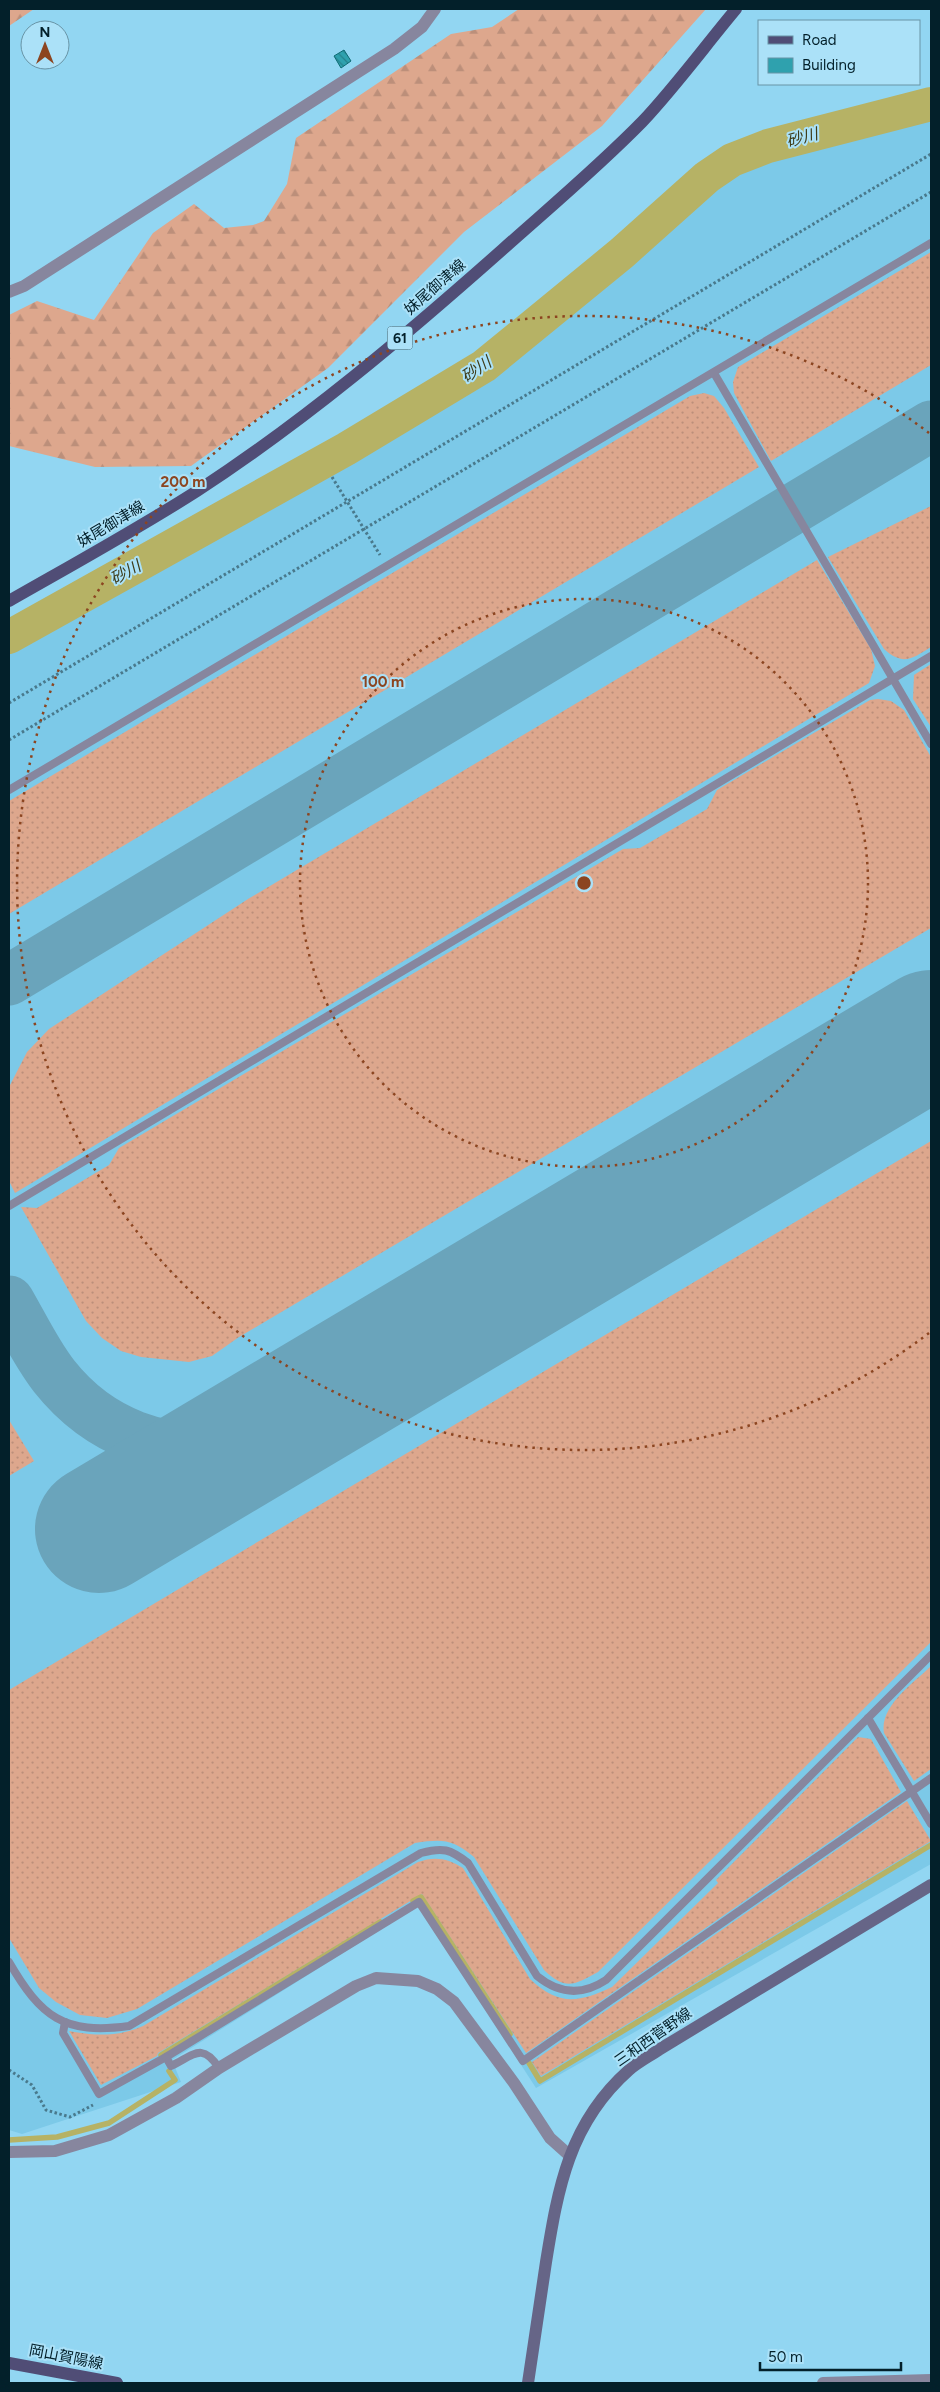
<svg xmlns="http://www.w3.org/2000/svg" width="940" height="2392" font-family="Figtree,'Noto Sans JP',sans-serif">
<style>
.built{fill:#7cc9e8}
.grass{fill:url(#grass-dots)}
.forest{fill:url(#forest-firs)}
.lines{fill:none;stroke-linecap:round;stroke-linejoin:round}
.stream{stroke:#b6b265;stroke-width:5.5}
.river{stroke:#b6b265;stroke-width:34}
.taxiway{stroke:#6aa4bb;stroke-width:51}
.runway{stroke:#6aa4bb;stroke-width:128}
.building{fill:url(#building-back-hatch);stroke:#0e6b74}
.path{stroke:#49798c;stroke-width:3;stroke-dasharray:2.5 2.5;stroke-linecap:butt}
.service{stroke:#87869e;stroke-width:8}
.minor{stroke:#87869e;stroke-width:12}
.secondary{stroke:#666587;stroke-width:12}
.primary{stroke:#504d76;stroke-width:12}
.ring{fill:none;stroke:#8c4520;stroke-width:2.5;stroke-dasharray:2.5 5}
.labels{text-anchor:middle;stroke-width:4;stroke-linejoin:round;paint-order:stroke}
.shield{fill:#abe1f8;stroke:#355a68;stroke-width:1}
.shield-label{font-size:14px;font-weight:bold;fill:#03202a}
.street-label{font-size:15px;fill:#03202a;stroke:#abe1f8}
.water-label{font-size:16px;font-style:italic;fill:#3d3b19;stroke:#abe1f8}
.centre{fill:#8c4520;stroke:#abe1f8;stroke-width:2.5}
.ring-label{font-size:15px;text-anchor:middle;font-weight:bold;fill:#8c4520;stroke:#abe1f8;stroke-width:4;stroke-linejoin:round;paint-order:stroke}
</style>
<defs>
<pattern id="grass-dots" width="8" height="8" patternUnits="userSpaceOnUse" patternTransform="scale(1.25)"><rect width="8" height="8" fill="#dda78d"/><path d="M2 2h.1M6 6h.1" fill="none" stroke="#bc8f7a" stroke-width="1.8" stroke-linecap="round"/></pattern>
<pattern id="forest-firs" width="22" height="20" patternUnits="userSpaceOnUse" patternTransform="scale(1.25)"><rect width="22" height="20" fill="#dda78d"/><path d="M5 1l3.5 6h-7zM16 11l3.5 6h-7z" fill="#bc8f7a"/></pattern>
<pattern id="building-back-hatch" width="6" height="6" patternUnits="userSpaceOnUse" patternTransform="scale(1.25)"><rect width="6" height="6" fill="#2fa1ae"/><path d="M-1 5l2 2M0 0l6 6M5-1l2 2" fill="none" stroke="#26838e"/></pattern>
</defs>
<rect width="100%" height="100%" fill="#92d6f2"/>
<path class="built" d="M931,116v1748l-395,224 -118,-182 -246,154 9,22 -159,52 -13,-4v-1482l322,-183 158,-84 145,-128 103,-86 96,-29z"/>
<g class="grass">
<path d="M931,252v113l-160,96 -37,-68 -1,-11 5,-15z"/>
<path d="M704,393l10,3 10,12 35,59 -750,447v-113l681,-405z"/>
<path d="M931,506v141c-19,12 -28,19 -47,2l-56,-92z"/>
<path d="M817,560l54,89 4,17 -6,17 -854,510 -6,-12v-94l18,-35 22,-23 199,-130z"/>
<path d="M931,664v63l-18,-28 1,-24z"/>
<path d="M878,699l13,2 13,9 27,47v171l-692,409 -27,19 -23,6 -48,-5 -20,-6 -19,-13 -16,-17 -65,-114 16,1 72,-43 10,-17 504,-299 17,-1 67,-39 10,-19 153,-90z"/>
<path d="M931,1141v501l-333,330c-24,13 -32,19 -54,-2l-70,-113c-22,-18 -31,-18 -59,-14l-278,166 -30,9 -27,-3 -24,-13 -17,-14 -30,-50v-248z"/>
<path d="M9,1420l25,41 -25,15z"/>
<path d="M931,1666v103l-17,12 -30,-48c-5,-27 30,-50 47,-67z"/>
<path d="M858,1737l13,2 30,53 -375,261 -104,-159 -264,159 -1,3 -56,29 -32,-54c27,5 49,6 74,-5l275,-164c16,-6 30,-4 45,6l67,111c29,27 48,24 82,8l106,-104 -2,-3z"/>
<path d="M907,1801l24,40 -390,235 -9,-14z"/>
</g>
<g class="forest">
<path d="M9,9h25l-25,17z"/>
<path d="M519,9h187l-104,117 -138,106 -136,136 -137,98 -96,1 -86,-21v-131l28,-14 57,19 59,-87 41,-29 30,24 29,-3 11,-4 23,-37 9,-46 155,-104 41,-7z"/>
</g>
<g class="lines">
<g class="stream">
<path d="M413,1901l8,-4 89,137"/>
<path d="M162,2057l-1,-2 219,-133"/>
<path d="M529,2063l11,18 391,-236"/>
<path d="M9,2140l48,-3 52,-14 66,-43 -6,-9"/>
</g>
<path class="river" d="M9,637l337,-188 138,-83 138,-113 85,-76 25,-17 36,-14 163,-42"/>
<g class="taxiway">
<path d="M9,980l922,-554"/>
<path d="M9,1301c14,24 27,52 45,75 45,57 110,80 182,71"/>
</g>
<path class="runway" d="M99,1529l832,-495"/>
</g>
<path class="building" d="M344,50l7,11 -10,7 -7,-12z"/>
<g class="lines">
<g class="path">
<path d="M332,477l48,78"/>
<path d="M9,703l922,-549"/>
<path d="M9,740l922,-548"/>
<path d="M9,2070l23,15 14,25 24,7 23,-12"/>
</g>
<g class="service">
<path d="M714,373l217,371"/>
<path d="M9,790l922,-547"/>
<path d="M9,1206l922,-550"/>
<path d="M868,1718l63,106"/>
<path d="M9,1962c32,55 55,73 120,64l292,-173c22,-6 29,-4 47,10l69,113c22,18 45,20 69,4l325,-325"/>
<path d="M65,2022l-2,11 36,61 67,-37 253,-155 104,159 408,-283"/>
<path d="M166,2057l5,9c23,-11 31,-24 48,2"/>
</g>
<g class="minor">
<path d="M9,292l15,-6 370,-237 28,-22 13,-18"/>
<path d="M9,2152l46,-1 54,-16 67,-37 43,-30 137,-82 20,-8 42,3 19,8 17,13 60,81 36,55 19,17"/>
<path d="M823,2383l108,-3"/>
</g>
<path class="secondary" d="M528,2383c6,-40 12,-80 18,-121 12,-74 23,-139 83,-192 9,-8 21,-14 31,-21l271,-164"/>
<g class="primary">
<path d="M9,601c63,-36 127,-71 188,-110 109,-71 208,-155 305,-241 47,-42 96,-83 140,-128 33,-35 63,-76 94,-113"/>
<path d="M9,2363l108,20"/>
</g>
</g>
<g class="ring">
<circle cx="584" cy="883" r="284"/>
<path d="M929 1333A567 567 0 1 1 929 433"/>
</g>
<g class="labels">
<rect class="shield" x="387.5" y="326.5" width="25" height="23" rx="4"/>
<g class="shield-label">
<text x="400" y="343">61</text>
</g>
<g class="street-label">
<text transform="translate(435 287) rotate(-41)" y="5">妹尾御津線</text>
<text transform="translate(111 524) rotate(-31)" y="5">妹尾御津線</text>
<text transform="translate(653 2037) rotate(-35)" y="5">三和西菅野線</text>
<text transform="translate(66 2357) rotate(11)" y="5">岡山賀陽線</text>
</g>
<g class="water-label">
<text transform="translate(802 137) rotate(-15)" y="6">砂川</text>
<text transform="translate(476 369) rotate(-34)" y="6">砂川</text>
<text transform="translate(125 572) rotate(-29)" y="6">砂川</text>
</g>
</g>
<circle cx="584" cy="883" r="8" class="centre"/>
<g class="ring-label">
<text x="183" y="487">200 m</text>
<text x="383" y="687">100 m</text>
</g>
<rect width="940" height="2392" fill="none" stroke="#03202a" stroke-width="20"/>
<rect x="758" y="20" width="162" height="65" fill="#abe1f8" stroke="#6894a6"/>
<rect x="768" y="36" width="25" height="8" fill="#504d76" stroke="#6894a6"/>
<text x="802" y="45" font-size="15" fill="#03202a">Road</text>
<rect x="768" y="58" width="25" height="15" fill="#2fa1ae" stroke="#6894a6"/>
<text x="802" y="70" font-size="15" fill="#03202a">Building</text>
<g transform="translate(45 45)"><circle r="24" fill="#abe1f8" stroke="#6894a6"/>
<path d="M0-4L9 19L0 12L-9 19Z" fill="#8c4520"/>
<text y="-8" font-size="14" font-weight="bold" text-anchor="middle" fill="#03202a">N</text>
</g>
<path d="M760 2362v8h141v-8" fill="none" stroke="#03202a" stroke-width="2.5"/>
<text x="768" y="2362" font-size="15" fill="#03202a" stroke="#abe1f8" stroke-width="4" paint-order="stroke">50 m</text>
</svg>
